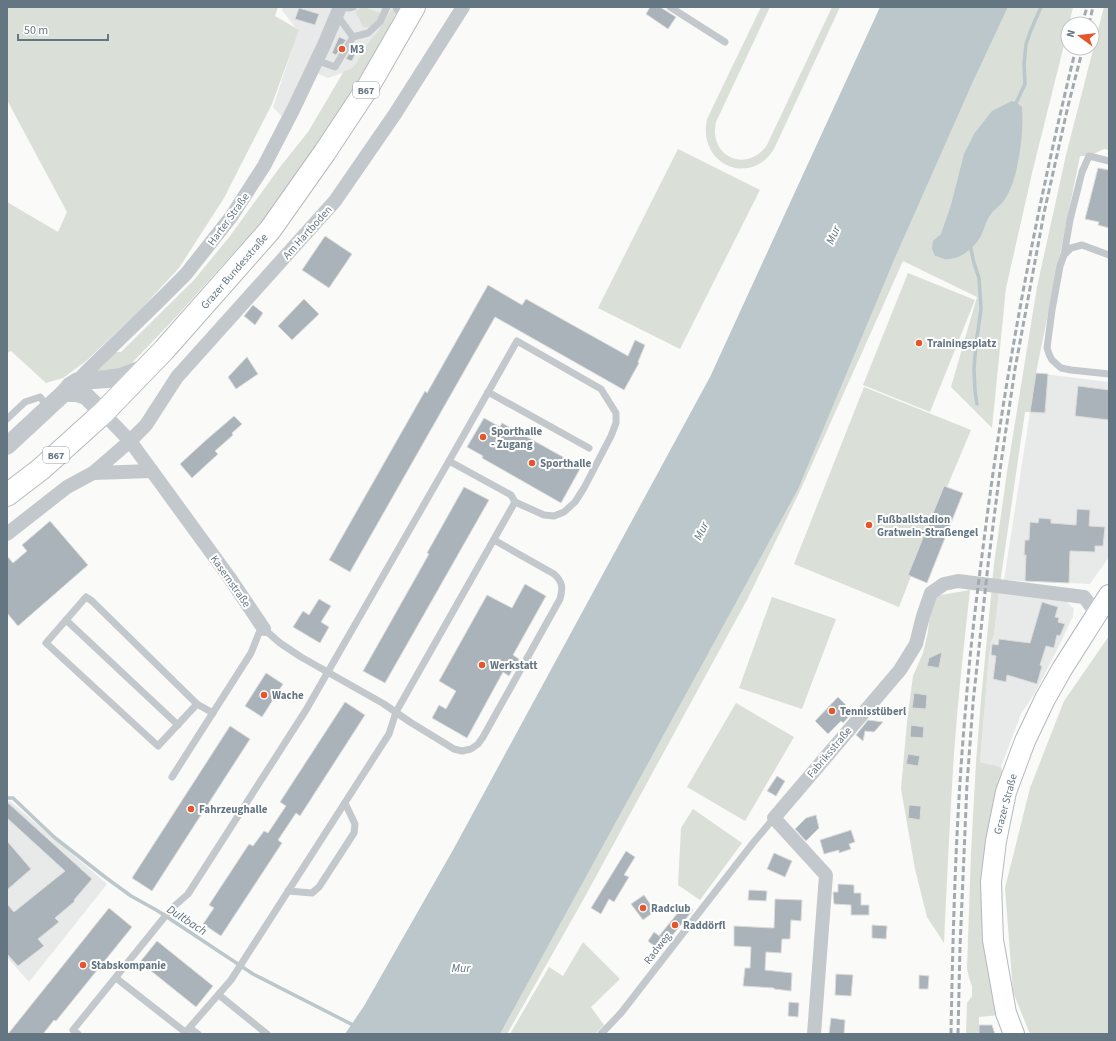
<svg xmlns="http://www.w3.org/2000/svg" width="1116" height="1041" font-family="'Source Sans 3',sans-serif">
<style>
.built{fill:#e8e9e9}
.green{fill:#dadfd7}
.water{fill:#bbc7cb}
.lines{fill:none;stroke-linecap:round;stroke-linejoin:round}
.stream{stroke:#bbc7cb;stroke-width:3.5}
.building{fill:#aab3b9;stroke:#dcdcda}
.secondary-casing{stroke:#b3babf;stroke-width:22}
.primary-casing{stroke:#b5babe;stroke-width:24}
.service{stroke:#c3c8cc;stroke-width:7}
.minor{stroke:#c3c8cc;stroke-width:14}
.tertiary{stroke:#c3c8cc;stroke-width:18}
.secondary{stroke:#fff;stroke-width:20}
.primary{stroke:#fff;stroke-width:22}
.rail{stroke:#a2aab0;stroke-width:3;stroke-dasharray:6 3;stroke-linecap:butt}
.poi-dot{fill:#e4572e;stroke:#fff;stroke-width:1.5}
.labels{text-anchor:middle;stroke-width:4;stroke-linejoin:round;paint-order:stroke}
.shield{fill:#fff;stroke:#939fa8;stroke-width:1}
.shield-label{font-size:10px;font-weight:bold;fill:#657683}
.poi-label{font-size:11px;font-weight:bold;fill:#657683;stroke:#fff;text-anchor:start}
.street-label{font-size:11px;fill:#657683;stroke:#fff}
.water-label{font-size:12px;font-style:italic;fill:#60757c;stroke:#fff}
</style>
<rect width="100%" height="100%" fill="#fafaf8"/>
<g class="built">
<path d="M283,7h114l-43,62 -26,9 -20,-9 -26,48 -9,-10 25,-76 -16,-21z"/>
<path d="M1036,373l73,9v175l-19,27 -86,-4z"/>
<path d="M999,590l66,10 9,9 -1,7 -11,24 -27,53 -14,21 -20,53 -21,-5 9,-107 2,-13 3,-7z"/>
<path d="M10,801l97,83 -78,98 -22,-25v-154z"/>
</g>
<g class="green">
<path d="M7,7h271l-3,9 24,14 -27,74 -48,94 -45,70 -39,42 -54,51 -23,17 -17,5 -35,-32 -4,2v-151l51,30 9,-20 -60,-112z"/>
<path d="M362,7h2l16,6 2,-6h2c-3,9 -10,22 -21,20l-7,-14v-2z"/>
<path d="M761,7h9l-54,115c-8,35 31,52 51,23l65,-138h8l-66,142c-24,39 -77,15 -67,-30z"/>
<path d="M1008,7h65l-4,17h-1v5l-35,140 -27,119 -14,140 -41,-41 26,-90 -74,-36 -104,232 -51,105 -166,304 -75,132h-7l297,-545 98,-231 77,-174z"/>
<path d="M1104,7h5v143l-5,-1 -15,7h-9l-44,217 -6,39h-5l-26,178 -5,45 -3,7 -2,13 -9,107 21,5 3,11 -9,37 4,200 -20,2v17h-13l1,-31 5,-7v-10l-3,-8 -2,-10 4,-115 5,-91 5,-62 13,-136 13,-92 30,-185 29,-132z"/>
<path d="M392,9h2l1,5 -4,16 -65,104 -61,84 -91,101 -43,45 -8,6 -33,4 25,-22h6l73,-72 36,-44 50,-69 28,-35 36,-61 7,-2 5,-5 14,-24 7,-7z"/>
<path d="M678,149l82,41 -80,159 -82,-41z"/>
<path d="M908,273l67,27 -45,112 -67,-27z"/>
<path d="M864,387l107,43 -24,57 -3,-1 -36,89 3,1 -12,31 -105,-43z"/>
<path d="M970,590c-6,54 -12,108 -16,163 -4,63 -7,127 -10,190l-17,-26 -12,-48 -14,-80 6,-67 6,-46 10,-23 5,-21 2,-24 5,-12z"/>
<path d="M772,597l64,22 -34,90 -63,-21z"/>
<path d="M1109,636v398h-79l-17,-42 -8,-104 25,-100 34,-87z"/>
<path d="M736,703l58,34 -49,84 -58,-34z"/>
<path d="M693,809l49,34 -42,57 -22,-15 3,-57z"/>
<path d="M583,942l37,37 -29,28 13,18 -9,9h-85l39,-67 14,9z"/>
</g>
<g class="water">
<path d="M880,7h128l-36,77 -77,174 -97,231 -298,545h-155l19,-28 89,-156 257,-473z"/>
<path d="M1012,101l5,2 5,4c2,25 -3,70 -17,92 -4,7 -11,10 -14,15 -6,8 -7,18 -12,25 -7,11 -22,22 -35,20 -3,-1 -6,-3 -9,-3l-3,-7 1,-8 8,-7 10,-29 13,-51 10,-20 18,-23z"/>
</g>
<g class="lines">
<g class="stream">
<path d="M1015,105l10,-21 -1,-19 2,-21 5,-14 10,-23"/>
<path d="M970,245l4,18 5,15 2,31 -5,35 -2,24 1,23 2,13"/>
<path d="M7,798h6l41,39 51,40 26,19 27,15 95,63 102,52"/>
</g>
</g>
<g class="building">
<path d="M650,7h10l16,10 -8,12 -22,-15z"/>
<path d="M299,8l20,6 -4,11 -20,-6z"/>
<path d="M339,37l7,3 -10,15 -4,-2z"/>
<path d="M355,43l4,2 -7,16 -6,-2z"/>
<path d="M1098,168l11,2v58l-11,-3 1,-3 -14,-3z"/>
<path d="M325,236l27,18 -23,34 -27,-18z"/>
<path d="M488,285l34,20 4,-6 102,57 7,-16 10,5 -7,17 1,1 -15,27 -129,-73 -145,255 -21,-12 96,-169 2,2z"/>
<path d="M304,299l15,15 -27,26 -14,-14z"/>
<path d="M253,305l10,8 -8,12 -11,-9z"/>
<path d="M247,357l11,17 -22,15 -8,-12z"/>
<path d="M1036,373l12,1 -3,39 -15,-1z"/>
<path d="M1078,386l31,4v30l-34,-4z"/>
<path d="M234,416l8,8 -10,9 1,2 -18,16 3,3 -26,24 -12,-14 25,-23z"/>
<path d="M484,418l16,9 2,-4 79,44 -20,36 -79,-45 1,-2 -16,-9z"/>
<path d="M944,486l19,7 -36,90 -19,-8z"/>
<path d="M464,487l25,13 -104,183 -22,-12 66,-117 -2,-1z"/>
<path d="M1077,509l13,1 -1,16 16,1 -2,19h-8v6l-25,-1 -1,32 -44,-2 1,-26h-2l1,-15h4l1,-18 8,1 1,-5 12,1v4l25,2z"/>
<path d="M50,521l38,44 -70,61 -11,-13v-57l6,7 14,-12 -5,-6z"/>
<path d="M525,584l21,12 -33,59 6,4 -10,17 -6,-4 -36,66 -35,-20 7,-13 7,4 10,-18 -17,-10 48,-86 25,13z"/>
<path d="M319,599l12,7 -10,16 8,5 -9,16 -27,-16 10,-16 6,4z"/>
<path d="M1042,602l16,5 -3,10 4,1 -1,4 7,2 -5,12 -3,-1 -3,13 -8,-2 -6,19 2,1 -5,18 -30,-9 -1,7 -13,-3 3,-23 -5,-1 1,-11 6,1 1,-6 31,4z"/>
<path d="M942,652l-3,16 -12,-2 2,-8z"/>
<path d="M266,673l17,11 -21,33 -17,-11z"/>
<path d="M914,693l13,2 -1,14 -14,-1z"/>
<path d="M838,697l15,15 -10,11 -2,-2 -13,13 -13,-13z"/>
<path d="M345,702l20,13 -65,101 -4,-3 -18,27 4,3 -61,93 -18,-12 11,-16 -5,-3 40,-61 4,2 11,-15 4,2 18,-27 -6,-4z"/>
<path d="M868,720l15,2 -9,10 -9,-1 -2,10 -7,-6z"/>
<path d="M911,725l13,2 -1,11 -13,-1z"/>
<path d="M230,726l20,13 -98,152 -20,-13z"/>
<path d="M908,754l12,2 -2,10 -12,-2z"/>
<path d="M777,776l8,5 -9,15 -9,-5z"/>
<path d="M7,802l85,77 -18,21 1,1 -20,17 4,4 -21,17 6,7 -26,20 -11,-12v-50l7,8 51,-41 -58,-53z"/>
<path d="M909,805l12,1 -1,14 -12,-2z"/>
<path d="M816,815l3,13 -13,13 -11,-12 11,-11z"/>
<path d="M851,830l4,12 -6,2 2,5 -12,4v-3l-15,4 -4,-14z"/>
<path d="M7,841l24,28 -24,21z"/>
<path d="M626,851l9,6 -11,18 5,2 -15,25 -5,-3 -8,15 -10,-6z"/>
<path d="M774,853l18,8 -7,16 -18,-8z"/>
<path d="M838,884l16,1v8h7v12h8v10h-18v-10l-17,-1 -1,-12h5z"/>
<path d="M749,890l18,1 -1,10 -18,-1z"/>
<path d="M644,895l11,16 -12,9 -12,-16z"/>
<path d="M775,899l27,1 -1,21 -10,-1 -1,19h-8l-1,14 -15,-1 -1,18 27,3 -1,18 -17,-2v-1l-31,-2 2,-18h5l1,-21 -17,-1v-20l40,2z"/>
<path d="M685,904l8,6 -26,32 -8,-6z"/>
<path d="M109,908l23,19 -76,94 -2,-1 -11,14h-35z"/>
<path d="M872,925l15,1 -1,13 -14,-1z"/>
<path d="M654,932l8,6 -7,9 -7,-6z"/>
<path d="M157,941l56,45 -17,21 -56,-45z"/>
<path d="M836,974l17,1 -2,21 -16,-1z"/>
<path d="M919,975l10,1 -1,13h-9z"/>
<path d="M789,1002l10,1 -1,14 -10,-1z"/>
<path d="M831,1018l14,2 -1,14h-15z"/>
<path d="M979,1025h13l3,9h-16z"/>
</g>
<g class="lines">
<g class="secondary-casing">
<path id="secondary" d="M1014,1034l-8,-21 -13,-73 -2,-58 5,-41 10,-49 19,-51 20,-42 17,-30 47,-74"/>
</g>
<g class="primary-casing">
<path id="primary" d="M7,495l34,-26 62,-56 61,-63 106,-120 55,-78 43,-65 46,-80"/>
</g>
<g class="service">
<path d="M345,7l4,1 4,-1"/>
<path d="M396,7l6,13"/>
<path d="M670,7l55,35"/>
<path d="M353,37l15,-4 12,-11 7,-15"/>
<path d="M316,60l19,7 18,-30 -16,-22"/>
<path d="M1109,161l-20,-5 -7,16 -12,48 -6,35 -4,11 -8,44 -5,38 2,6 3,6 9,8 10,2 38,4"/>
<path d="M1064,255l7,-7 11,-3 27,10"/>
<path d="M488,392l101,56"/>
<path d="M7,419l18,-17 15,-5 8,10"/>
<path d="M66,620l112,105"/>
<path d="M197,704l-105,-103 -6,-4 -40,46 112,103 39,-42 16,9"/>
<path d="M172,777l79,-124 8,-20 5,-4 16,14 21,14 83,47 26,18 44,27 8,2 9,-2 7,-5 5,-7 77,-138c3,-11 3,-17 -6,-25l-60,-34"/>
<path d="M288,891l24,2 7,-6 35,-54 1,-9 -10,-21"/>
<path d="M116,978l69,54"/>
<path d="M219,995l48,39"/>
<path d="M190,1028l8,6"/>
<path d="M78,1034l-5,-4 98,-121 17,-15 118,-184 143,-249 68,-120 84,48 15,24v10l-5,13 -27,52 -9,14 -11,10 -10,4 -10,-1 -29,-13"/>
<path d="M184,1034l47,-54 158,-246 7,-22 119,-210 -4,-7 -62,-34"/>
<path d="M601,1034l20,-21 132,-170 21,-25"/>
</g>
<g class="minor">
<path d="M78,381l9,-10 72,-70 27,-27 45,-57 33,-51 29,-56 31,-65 16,-38"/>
<path d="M103,413l27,28 99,136 35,52"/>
<path d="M93,473l59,-2"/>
<path d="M7,534l60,-47 26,-14 37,-32 16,-16 31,-48 158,-176 60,-87 68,-107"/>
<path d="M814,1034l12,-159 -52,-57 126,-148 16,-26 7,-28 8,-23 13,-9 14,-3 126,16 13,17"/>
</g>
<g class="tertiary">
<path d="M64,393h13l9,3 17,17"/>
<path d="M7,446l57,-53 6,-7 8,-5 29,-2 14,-2 26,-10"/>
</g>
<use href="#secondary" class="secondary"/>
<use href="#primary" class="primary"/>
<g class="rail">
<path d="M1082,24l5,-17"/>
<path d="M1089,24l4,-17"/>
<path d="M951,1034c2,-110 5,-220 15,-330 4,-55 11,-110 18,-164 21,-166 52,-330 92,-492"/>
<path d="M958,1034l2,-87 7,-163 6,-81 15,-138 13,-102 14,-94 29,-156 24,-107 15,-58"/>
</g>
</g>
<g class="poi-dot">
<circle cx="342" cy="49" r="4"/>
<circle cx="919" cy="343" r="4"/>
<circle cx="483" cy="437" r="4"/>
<circle cx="532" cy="463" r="4"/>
<circle cx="869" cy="525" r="4"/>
<circle cx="482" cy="665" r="4"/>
<circle cx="264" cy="695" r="4"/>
<circle cx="832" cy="711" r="4"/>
<circle cx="191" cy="809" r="4"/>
<circle cx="643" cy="908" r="4"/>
<circle cx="675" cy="925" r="4"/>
<circle cx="83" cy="965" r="4"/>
</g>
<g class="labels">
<g class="shield">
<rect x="353" y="82" width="26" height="16" rx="3"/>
<rect x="43" y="447" width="26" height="16" rx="3"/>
</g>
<g class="shield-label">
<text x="366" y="94">B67</text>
<text x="56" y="459">B67</text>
</g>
<g class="poi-label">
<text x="350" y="53">M3</text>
<text x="927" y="347">Trainingsplatz</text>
<text x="491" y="435">Sporthalle<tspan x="491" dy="13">- Zugang</tspan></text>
<text x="540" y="467">Sporthalle</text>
<text x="877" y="523">Fußballstadion<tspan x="877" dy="13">Gratwein-Straßengel</tspan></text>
<text x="490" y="669">Werkstatt</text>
<text x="272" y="699">Wache</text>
<text x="840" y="715">Tennisstüberl</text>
<text x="199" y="813">Fahrzeughalle</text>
<text x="651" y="912">Radclub</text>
<text x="683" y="929">Raddörfl</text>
<text x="91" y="969">Stabskompanie</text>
</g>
<g class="street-label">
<text transform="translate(228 219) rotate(-54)" y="4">Harter Straße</text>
<text transform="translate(307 232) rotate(-48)" y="4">Am Hartboden</text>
<text transform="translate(234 271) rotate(-49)" y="4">Grazer Bundesstraße</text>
<text transform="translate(231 581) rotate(55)" y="4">Kasernstraße</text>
<text transform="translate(829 752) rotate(-50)" y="4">Fabriksstraße</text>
<text transform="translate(1005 804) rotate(-75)" y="4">Grazer Straße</text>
<text transform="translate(657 948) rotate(-52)" y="4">Radweg</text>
</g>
<g class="water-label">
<text transform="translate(833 235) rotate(-66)" y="4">Mur</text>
<text transform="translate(701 531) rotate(-64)" y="4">Mur</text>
<text transform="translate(187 920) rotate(33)" y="4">Dultbach</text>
<text x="461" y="972">Mur</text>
</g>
</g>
<rect width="1116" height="1041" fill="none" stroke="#657683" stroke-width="16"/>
<g transform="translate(1080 36) rotate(285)"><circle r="19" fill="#ffffff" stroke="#c1c8cd"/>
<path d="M0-3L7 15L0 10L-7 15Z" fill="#e4572e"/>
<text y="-6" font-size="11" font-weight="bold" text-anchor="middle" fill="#657683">N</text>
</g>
<path d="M18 34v6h90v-6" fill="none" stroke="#657683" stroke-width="2"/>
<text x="24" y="34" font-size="12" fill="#657683" stroke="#ffffff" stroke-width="3" paint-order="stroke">50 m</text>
</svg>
